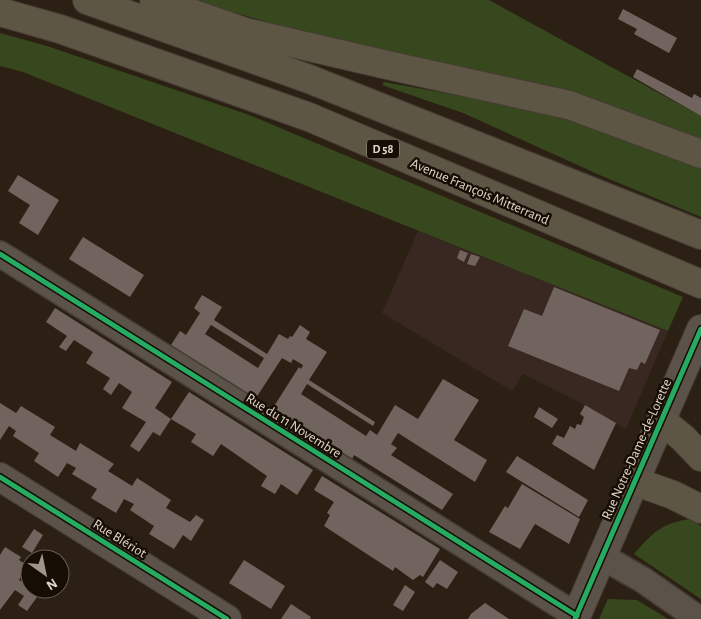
<svg xmlns="http://www.w3.org/2000/svg" width="701" height="619" font-family="'Alegreya Sans',sans-serif">
<style>
.industrial{fill:#392722}
.green{fill:#38481e}
.building{fill:#71645f;fill-rule:evenodd}
.lines{fill:none;stroke-linecap:round;stroke-linejoin:round}
.minor-casing{stroke:#453c33;stroke-width:28}
.tertiary-casing{stroke:#453c33;stroke-width:30}
.trunk-casing{stroke:#453c33;stroke-width:30}
.minor{stroke:#5b524a;stroke-width:25}
.tertiary{stroke:#5b524a;stroke-width:28}
.trunk{stroke:#5e5644;stroke-width:28}
.cycleway-casing{stroke:#160d04;stroke-width:8}
.cycleway{stroke:#26ab63;stroke-width:5}
.labels{text-anchor:middle;stroke-width:5;stroke-linejoin:round;paint-order:stroke}
.shield{fill:#160d04;stroke:#a69a8d;stroke-width:1}
.shield-label{font-size:12px;font-weight:bold;fill:#e3d6c8}
.street-label{font-size:14px;fill:#e3d6c8;stroke:#160d04}
</style>
<rect width="100%" height="100%" fill="#2c2014"/>
<path class="industrial" d="M418,231l250,100 -42,98 -41,-24 -62,-31 -11,17 -130,-78z"/>
<g class="green">
<path d="M191,0h298l212,116v26l-129,-49 -260,-58z"/>
<path d="M0,33l47,13 202,69 434,182 -15,34 -645,-259 -23,-6z"/>
<path d="M384,82l84,15 107,23 126,48v49l-99,-41 -139,-63 -81,-28z"/>
<path d="M690,519l11,7v73l-67,-45c18,-21 28,-31 56,-35z"/>
<path d="M608,599l29,1 31,19h-69z"/>
</g>
<g class="building">
<path d="M623,9l54,29 -8,15 -35,-19 3,-5 -19,-10z"/>
<path d="M637,69l55,29 2,-4 7,4v18l-68,-39z"/>
<path d="M18,175l41,25 -21,35 -19,-12 11,-18 -22,-14z"/>
<path d="M83,237l61,38 -14,22 -61,-38z"/>
<path d="M460,250l8,3 -4,9 -7,-4z"/>
<path d="M471,254l9,3 -5,9 -8,-2z"/>
<path d="M554,287l106,43 -15,34 -4,-2 -4,8 -8,-2 -10,23 -111,-45 16,-37 18,7z"/>
<path d="M202,295l20,12 -8,13 53,34 12,-20 9,5 2,-3 2,1 8,-12 10,7 -4,7 21,13 -18,28 66,42 -2,4 -66,-42 -6,10 65,42 4,-6 7,5 18,-30 23,14 25,-40 36,21 -25,40 33,20 -12,22 -77,-49 -7,11 6,4 -6,7 62,39 -11,16 -88,-55 -3,6 -80,-50 28,-44 2,2 2,-4 -10,-6 -2,4 -9,-5 -28,43 -85,-53 11,-17 6,4 14,-22 -6,-5zM211,325l53,33 -6,10 -53,-34z"/>
<path d="M55,308l117,74 -17,26 16,11 -11,17 -7,-4 -14,20 -9,-6 16,-24 -24,-14 10,-16 -13,-9 -8,12 -8,-6 7,-11 -24,-15 7,-11 -19,-12 -8,11 -7,-4 8,-11 -21,-14z"/>
<path d="M189,392l124,78 -16,25 -16,-11 -6,10 -14,-8 6,-10 -46,-32 -8,12 -22,-14 5,-8 -25,-15z"/>
<path d="M0,403l16,10 5,-7 34,21 -5,8 26,16 4,-8 34,21 -6,7 24,15 5,-8 34,22 -5,8 24,14 6,-7 8,5 -13,21 -8,-6 -9,14 -25,-15 5,-8 -24,-16 4,-6 -10,-5 -8,14 -25,-15 6,-9 -25,-15 4,-6 -9,-5 -9,14 -24,-16 5,-8 -26,-17 3,-5 -7,-5 -9,14z"/>
<path d="M585,405l31,18 -22,47 -42,-26 5,-9 7,3 6,-12 5,3 2,-5 4,1 3,-8 -4,-3z"/>
<path d="M539,407l19,12 -6,9 -18,-11z"/>
<path d="M517,456l71,44 -9,17 -73,-45z"/>
<path d="M322,476l118,73 -17,28 -3,-2 -7,5 -18,-13 -2,4 -69,-45 6,-11 -3,-2 7,-11 -20,-12z"/>
<path d="M522,484l58,35 -11,25 -34,-20 -15,25 -31,-17 16,-26 3,2z"/>
<path d="M34,529l9,6 -11,18 -10,-6z"/>
<path d="M5,547l16,10 -2,3 9,6 -9,14 11,6v3l10,4 -13,18 -9,-6 6,-9 -9,-6 -15,20v-55z"/>
<path d="M244,560l41,26 -14,23 -42,-26z"/>
<path d="M440,560l18,12 -11,17 -10,-6 -4,5 -8,-6z"/>
<path d="M405,585l10,7 -12,19 -10,-6z"/>
<path d="M485,603l24,16h-41l3,-5z"/>
<path d="M291,604l20,13 -1,2h-29z"/>
</g>
<g class="lines">
<g class="minor-casing">
<g id="minor">
<path d="M0,254l577,362"/>
<path d="M601,556l42,24 56,39"/>
</g>
</g>
<g class="tertiary-casing">
<g id="tertiary">
<path d="M0,477l227,142"/>
<path d="M575,619l126,-290"/>
</g>
</g>
<g class="trunk-casing">
<g id="trunk">
<path d="M87,0l222,79 392,156"/>
<path d="M154,0l91,32 142,33 182,40 132,49"/>
<path d="M0,12l60,17 249,88 392,167"/>
<path d="M661,420l22,18 18,19"/>
<path d="M634,481l39,14 28,14"/>
</g>
</g>
<use href="#minor" class="minor"/>
<use href="#tertiary" class="tertiary"/>
<use href="#trunk" class="trunk"/>
<g class="cycleway-casing">
<g id="cycleway">
<path d="M0,254l577,362"/>
<path d="M0,477l227,142"/>
<path d="M575,619l126,-290"/>
</g>
</g>
<use href="#cycleway" class="cycleway"/>
</g>
<g class="labels">
<rect class="shield" x="367" y="139.5" width="32" height="19" rx="4"/>
<g class="shield-label">
<text x="383" y="153">D 58</text>
</g>
<g class="street-label">
<text transform="translate(480 191) rotate(23)" y="5">Avenue François Mitterrand</text>
<text transform="translate(294 425) rotate(32)" y="5">Rue du 11 Novembre</text>
<text transform="translate(636 449) rotate(-66)" y="5">Rue Notre-Dame-de-Lorette</text>
<text transform="translate(120 538) rotate(32)" y="5">Rue Blériot</text>
</g>
</g>
<g transform="translate(45 574) rotate(147)"><circle r="24" fill="#160d04" stroke="#685d52"/>
<path d="M0-4L9 19L0 12L-9 19Z" fill="#a39689"/>
<text y="-8" font-size="14" font-weight="bold" text-anchor="middle" fill="#e3d6c8">N</text>
</g>
</svg>
